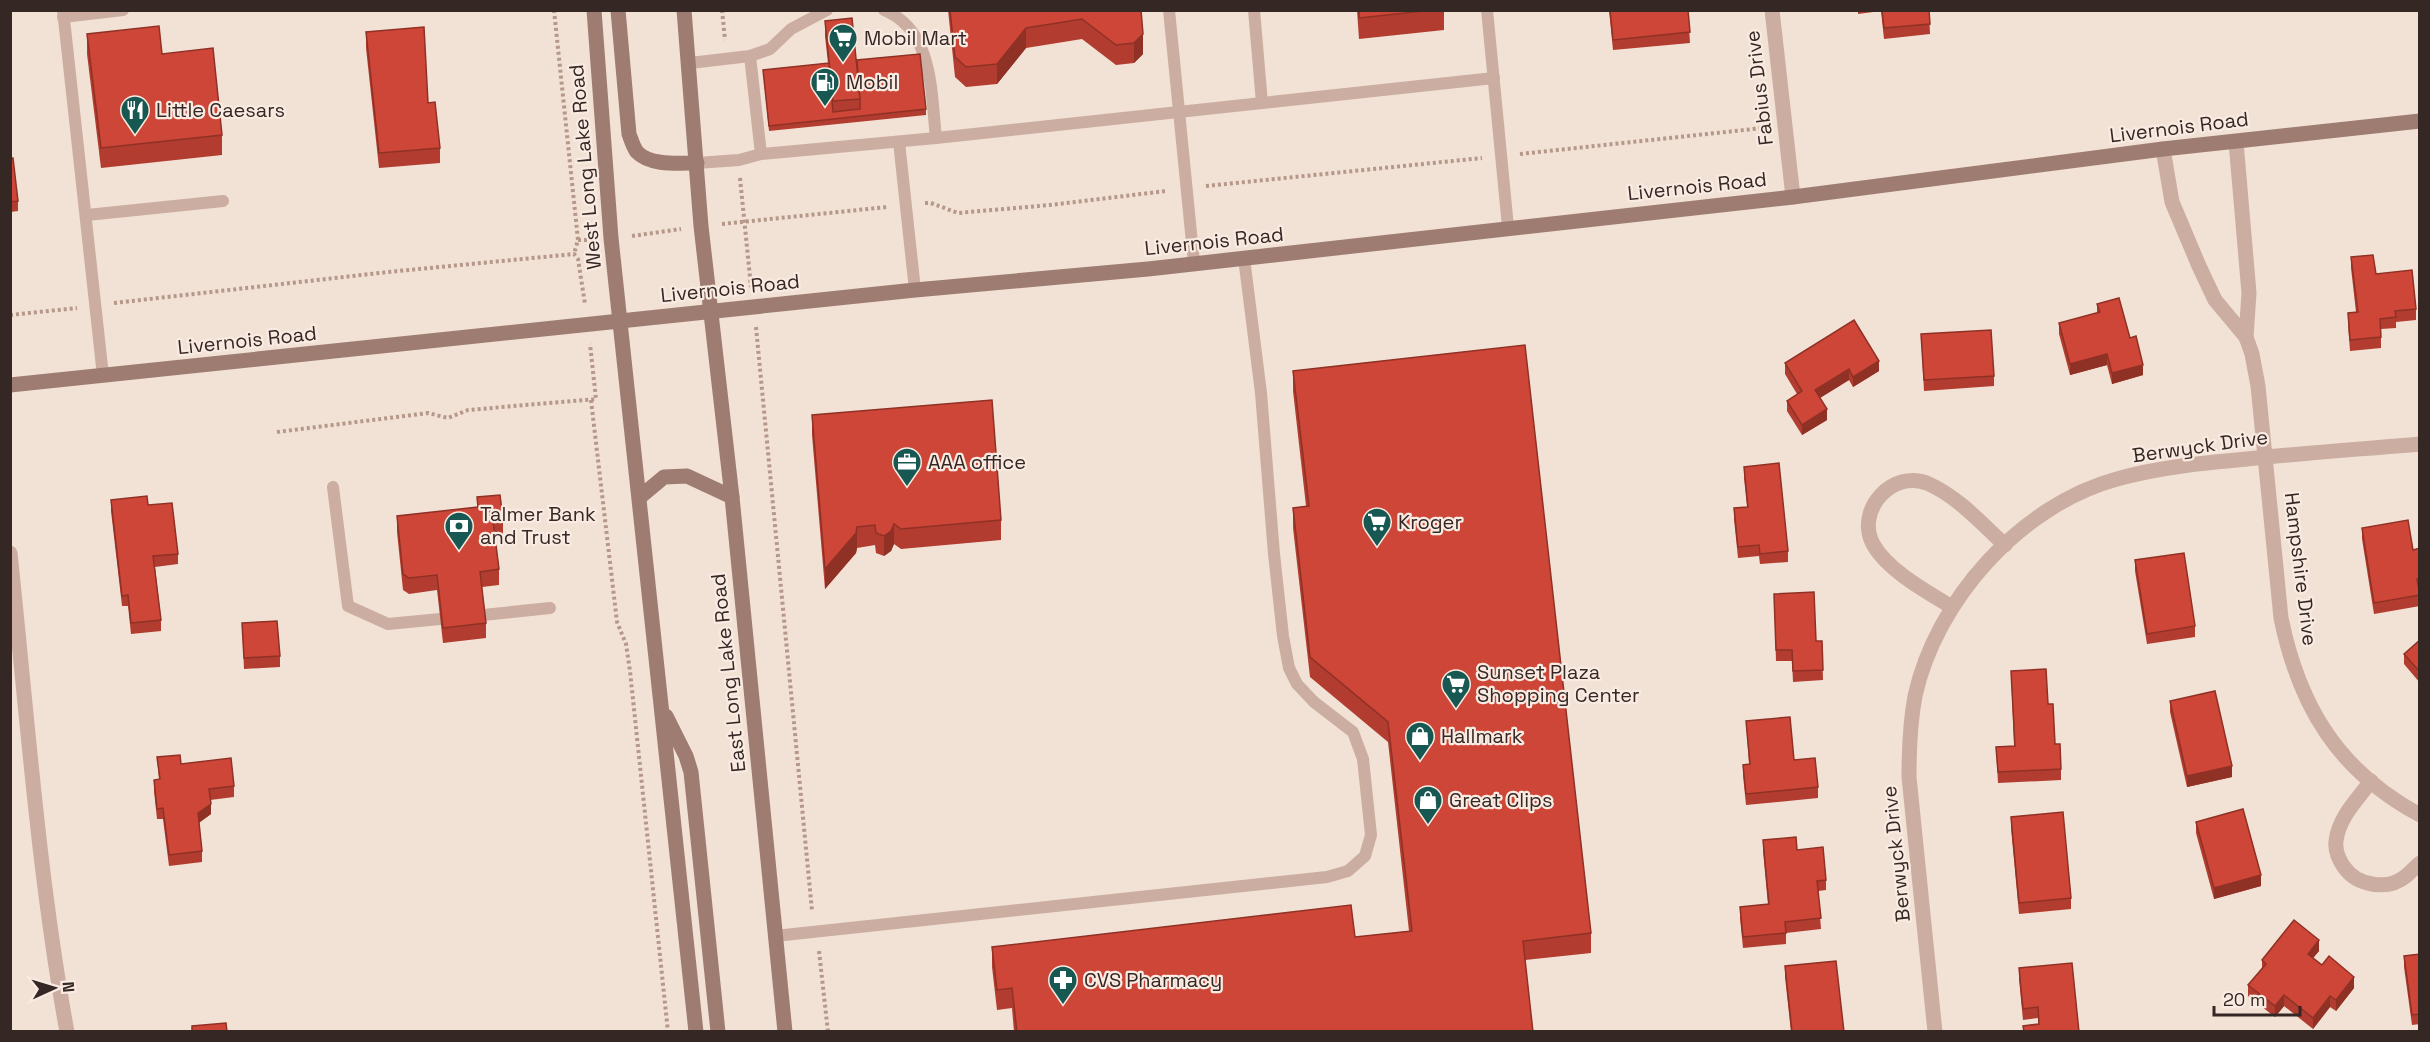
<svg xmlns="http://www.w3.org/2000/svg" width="2430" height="1042" font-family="'Space Grotesk',sans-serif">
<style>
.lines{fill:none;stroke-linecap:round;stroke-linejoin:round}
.path{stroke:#b6988b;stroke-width:4;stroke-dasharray:3 3;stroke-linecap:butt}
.lane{stroke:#cbaea1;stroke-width:12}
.street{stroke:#cbaea1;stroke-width:15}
.secondary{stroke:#9e7c72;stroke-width:15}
.wall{fill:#b13c2f}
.shaded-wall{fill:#903126}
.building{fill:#ce4637;stroke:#903126;stroke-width:1.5}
.labels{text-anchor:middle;stroke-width:4.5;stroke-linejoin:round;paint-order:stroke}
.poi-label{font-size:20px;fill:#342724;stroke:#faebe2;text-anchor:start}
.street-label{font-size:20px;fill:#342724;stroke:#faebe2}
</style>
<rect width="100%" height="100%" fill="#f2e1d5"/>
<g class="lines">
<g class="path">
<path d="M554,10l24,230 -4,14"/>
<path d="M722,10l3,30"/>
<path d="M1520,154l243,-26"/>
<path d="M740,178l11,109"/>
<path d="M1206,186l276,-28"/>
<path d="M925,203h6l27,10 92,-8 116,-14"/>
<path d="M722,224l165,-17"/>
<path d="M632,236l49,-7"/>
<path d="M578,240h11"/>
<path d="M114,303l274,-31 186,-18 4,5 7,45"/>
<path d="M10,315l67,-7"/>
<path d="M756,327l56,584"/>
<path d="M591,400l26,222 9,22 4,27 38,361"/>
<path d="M277,432l151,-19 20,5 20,-8 128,-11 -6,-55"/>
<path d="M819,951l9,81"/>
</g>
<g class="lane">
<path d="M63,10l40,366"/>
<path d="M884,10c50,20 47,84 52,128"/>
<path d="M1169,10l25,253"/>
<path d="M1254,10l8,93 232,-25"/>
<path d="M1487,10l21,217"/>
<path d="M63,17l60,-7"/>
<path d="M750,56l11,98"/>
<path d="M690,63l60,-7 20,-7 21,-20 36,-19"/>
<path d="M899,142l16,148"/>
<path d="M697,163l42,-3 22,-6 175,-16 326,-35"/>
<path d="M87,215l136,-14"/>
<path d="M333,487l15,119 40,18 52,-5"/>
<path d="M483,615l67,-7"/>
<path d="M775,936l552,-59 21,-6 17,-15 6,-21 -8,-76 -10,-27 -39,-30 -17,-18 -8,-16 -6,-32 -9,-82 -13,-161 -17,-135"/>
</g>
<g class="street">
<path d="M1772,10l21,187"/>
<path d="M2163,149l9,53 27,64 16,34 31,37 3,-44 -13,-151"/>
<path d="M2246,337l6,17 6,32 23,232c18,88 57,153 139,197"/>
<path d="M10,553c17,160 28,320 57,479"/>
<path d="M1952,607c-25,-15 -65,-37 -79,-63 -18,-34 20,-76 56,-60 29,13 53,40 76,61"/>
<path d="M2371,781c-14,19 -32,36 -35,60 -1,9 3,19 8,26 13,19 44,24 62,9 5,-4 9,-9 14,-13"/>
<path d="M1935,1032l-26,-255c0,-27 1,-54 6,-81 21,-96 106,-191 202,-217 42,-12 87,-16 130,-20 58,-6 115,-10 173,-15"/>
</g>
<g class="secondary">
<path d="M594,10l17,228 85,794"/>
<path d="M618,10l11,124c2,5 4,13 8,18 13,14 42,11 60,11"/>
<path d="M684,10l17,216 31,271 53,535"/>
<path d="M10,385l905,-95 233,-21 645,-72 370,-48 257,-28"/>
<path d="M640,497l24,-20 23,-1 45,21"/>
<path d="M666,716l20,40 5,16 27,260"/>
</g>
</g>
<g class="wall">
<path d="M948,10h193l2,44 -9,9 -18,2 -34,-26 -56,9 -29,36 -31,3 -11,-10z"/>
<path d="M1357,10h87v20l-85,9z"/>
<path d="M1609,10h79l2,33 -77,7z"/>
<path d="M1858,10h71l1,24 -46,5 -3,-28 -23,3z"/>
<path d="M825,21l32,39 69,49v6l-157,16 -6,-61 65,-7 -3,-27z"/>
<path d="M366,32l62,71 12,45v15l-61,5 -13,-120z"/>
<path d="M87,34l75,20 60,81v20l-121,13 -14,-114z"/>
<path d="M10,158l8,43v10l-8,1z"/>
<path d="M2351,257l25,17 40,35v11l-20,2v6l-15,1v19l-31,3 -2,-27v-11l8,-1 -5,-44z"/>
<path d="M2097,304l33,34 13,37 -31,9 -5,-19 -37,10 -11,-41v-11l38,-10z"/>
<path d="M1921,334l73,42v10l-70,5z"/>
<path d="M1785,363l94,8 -26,16 -4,-7 -29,18 7,22 -25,15 -15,-24v-10l10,-7 -12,-20z"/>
<path d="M1293,371l298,562v20l-66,7 8,72h-519l-2,-24 -15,2 -5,-43v-20l363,-10 54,-6 -21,-189 -78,-65 -17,-149v-20l13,-2 -13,-115z"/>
<path d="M812,415l189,105v20l-100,9 -7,-5 -3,7 -7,5 -8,-3 -1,-8 -18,3 -1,5 -31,36 -13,-154z"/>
<path d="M1744,467l44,84v11l-28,2 -1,-8 -21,2 -4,-39v-11l13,-1 -3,-29z"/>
<path d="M477,497l26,22v16l-8,1 4,33v16l-17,2 4,36v15l-43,5 -6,-53 -28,4 -6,-4 -6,-58v-16l80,-9z"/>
<path d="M111,500l37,5 30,49v10l-23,3 6,53v11l-30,3 -3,-28h-6l-11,-95z"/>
<path d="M2362,528l51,22 7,-2v58l-46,8 -12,-75z"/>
<path d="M2135,560l60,66v11l-48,7 -12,-73z"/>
<path d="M1774,594l42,47h6l1,39 -30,2 -1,-21h-16z"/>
<path d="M242,623l38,33v11l-36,2z"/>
<path d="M2420,640v43l-16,-19v-10z"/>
<path d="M2011,671l37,33 7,40 6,25v11l-63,3 -2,-36 18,-1z"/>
<path d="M2170,701l62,76 -45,10 -17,-75z"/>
<path d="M1746,721l48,39 24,27v11l-72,7 -3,-30v-10l6,-1z"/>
<path d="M157,757l24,7 53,22v11l-24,3 1,14 -12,9 3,28v11l-33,4 -6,-47h-6l-3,-28v-11l5,-1z"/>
<path d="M2011,817l60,81v11l-52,5 -8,-86z"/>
<path d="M2196,822l65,64 -47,13 -18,-66z"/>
<path d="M1763,840l34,10 29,30v10l-8,1 3,38 -35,4v11l-43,4 -3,-30v-11l28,-2 -5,-54z"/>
<path d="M2319,951l-6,7 41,30 -18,23 -6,-4 -17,22 -29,-23 -9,11 -27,-21v-11l14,-16v-9z"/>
<path d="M2420,954v70l-8,1 -8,-58v-11z"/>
<path d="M1785,966l59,66h-53l-6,-55z"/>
<path d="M2019,968l60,64h-56v-6l15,-2v-6l-15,2 -4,-41z"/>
</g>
<g class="shaded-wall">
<path d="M1026,28v20l-29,36v-20z"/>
<path d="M1143,34v20l-9,9v-20z"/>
<path d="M2107,354v11l-37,10v-11z"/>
<path d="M1879,361v10l-26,16v-10z"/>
<path d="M2143,365v10l-31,9v-11z"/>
<path d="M1849,369v11l-34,21v-11z"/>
<path d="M1827,409v11l-25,15v-10z"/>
<path d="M894,524v20l-3,7 -7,5v-20z"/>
<path d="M857,527v21l-1,5 -31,36v-20z"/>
<path d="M2232,766v11l-45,10v-11z"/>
<path d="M211,804v10l-13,9v-10z"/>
<path d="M2261,875v11l-47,13v-11z"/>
<path d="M2319,940v11l-11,13v-10z"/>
<path d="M2354,977v11l-18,23v-11z"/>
<path d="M2284,995v11l-9,11v-11z"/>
<path d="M2330,996v11l-17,22v-11z"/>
</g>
<g class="building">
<path d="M950,10h191l2,24 -9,9 -18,2 -34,-26 -56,9 -29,36 -31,3 -11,-10z"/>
<path d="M1359,10h74l-74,8z"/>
<path d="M1610,10h78l2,22 -77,8z"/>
<path d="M1882,10h47l1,14 -46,4z"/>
<path d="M852,18l8,81 -27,2 -8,-80z"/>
<path d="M159,26l3,28 51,-6 9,87 -121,13 -14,-114z"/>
<path d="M424,27l4,76 7,-1 5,46 -61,5 -13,-121z"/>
<path d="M920,54l6,55 -157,17 -6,-56 66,-7 4,49 27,-3v-10l-3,-39z"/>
<path d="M10,158h3l5,43 -8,1z"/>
<path d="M2373,255l3,19 36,-4 4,39 -21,2 1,6 -16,2 1,18 -31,3 -2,-27 10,-1 -7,-55z"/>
<path d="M2119,298l11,40 6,-2 7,29 -31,8 -5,-19 -37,10 -11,-41 41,-11 -3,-8z"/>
<path d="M1854,320l25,41 -26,16 -4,-8 -34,21 12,19 -25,16 -15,-24 15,-10 -17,-28z"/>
<path d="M1991,330l3,46 -70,4 -3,-46z"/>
<path d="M1525,345l66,588 -68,8 10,91h-516l-5,-44 -15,2 -5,-43 359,-42 4,32 57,-6 -24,-209 -78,-65 -17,-149 16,-2 -16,-135z"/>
<path d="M992,400l9,120 -100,9 -7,-5 -3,7 -7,5 -8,-3 -1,-8 -18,2 -1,6 -31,36 -13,-154z"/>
<path d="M1779,463l9,88 -28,3 -1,-9 -21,2 -4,-39 14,-1 -4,-40z"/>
<path d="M500,495l3,24 -10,2 6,48 -19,3 6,51 -43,5 -6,-53 -28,3 -6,-4 -6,-58 81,-9 -1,-10z"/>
<path d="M147,496l1,9 24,-2 6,51 -25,2 8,64 -30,3 -3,-28 -6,1 -11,-96z"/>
<path d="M2408,520l5,30 7,-2v30l-3,1 3,16 -46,8 -12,-75z"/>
<path d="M2184,553l11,73 -48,8 -12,-74z"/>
<path d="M1814,592l2,49h6l1,29 -30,1 -1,-21h-16l-2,-56z"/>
<path d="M277,621l3,35 -36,2 -2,-35z"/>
<path d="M2420,640v32l-16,-18z"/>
<path d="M2046,669l2,35h5l2,40h5l1,25 -63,3 -2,-25 19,-1 -4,-75z"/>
<path d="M2215,691l17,75 -45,10 -17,-75z"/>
<path d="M1790,717l4,43 21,-2 3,29 -72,7 -3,-29 7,-1 -4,-43z"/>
<path d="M180,755l1,9 50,-6 3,28 -25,3 2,15 -13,9 4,38 -33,4 -6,-47 -6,1 -3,-29 6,-1 -3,-22z"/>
<path d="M2243,809l18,66 -47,13 -18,-66z"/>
<path d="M2063,812l8,86 -52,5 -8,-86z"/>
<path d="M1796,837l1,13 26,-3 3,33 -9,1 4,37 -36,4 1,11 -43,4 -3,-30 29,-3 -6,-64z"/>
<path d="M2294,920l25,20 -11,14 14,11 7,-9 25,21 -18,23 -6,-4 -17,22 -29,-23 -9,11 -27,-21 18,-21 -4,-4z"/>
<path d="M2420,954v60l-8,1 -8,-59z"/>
<path d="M1836,961l8,71h-52l-7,-66z"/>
<path d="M2072,963l7,69h-55l-1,-6 16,-2 -1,-17 -15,2 -4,-41z"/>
<path d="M226,1023l1,9h-35v-6z"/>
</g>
<defs>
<g id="supermarket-pin" transform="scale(1.5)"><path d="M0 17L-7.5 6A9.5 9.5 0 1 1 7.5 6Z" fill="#185853" stroke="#faebe2"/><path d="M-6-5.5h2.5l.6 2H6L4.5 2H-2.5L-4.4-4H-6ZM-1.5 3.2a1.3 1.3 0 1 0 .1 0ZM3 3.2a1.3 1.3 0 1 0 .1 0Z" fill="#fff"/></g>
<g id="fuel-pin" transform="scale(1.5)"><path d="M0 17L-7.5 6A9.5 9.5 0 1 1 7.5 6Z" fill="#185853" stroke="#faebe2"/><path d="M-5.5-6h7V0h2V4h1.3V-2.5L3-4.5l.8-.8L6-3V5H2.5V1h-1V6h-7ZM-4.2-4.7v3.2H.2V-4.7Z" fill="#fff"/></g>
<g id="restaurant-pin" transform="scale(1.5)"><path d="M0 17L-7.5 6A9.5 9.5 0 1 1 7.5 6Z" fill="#185853" stroke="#faebe2"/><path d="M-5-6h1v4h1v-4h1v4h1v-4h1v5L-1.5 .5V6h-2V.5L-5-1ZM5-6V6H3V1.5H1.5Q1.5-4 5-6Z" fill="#fff"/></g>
<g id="office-pin" transform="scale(1.5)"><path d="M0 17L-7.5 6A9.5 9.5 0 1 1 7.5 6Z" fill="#185853" stroke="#faebe2"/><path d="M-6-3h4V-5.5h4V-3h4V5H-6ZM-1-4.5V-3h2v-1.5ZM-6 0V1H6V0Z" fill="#fff"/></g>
<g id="bank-pin" transform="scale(1.5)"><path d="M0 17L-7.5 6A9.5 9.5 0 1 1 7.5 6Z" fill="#185853" stroke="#faebe2"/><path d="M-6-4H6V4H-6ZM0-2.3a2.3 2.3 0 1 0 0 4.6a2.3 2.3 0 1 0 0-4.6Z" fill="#fff"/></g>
<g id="shop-pin" transform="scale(1.5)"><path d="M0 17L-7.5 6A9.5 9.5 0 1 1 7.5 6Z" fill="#185853" stroke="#faebe2"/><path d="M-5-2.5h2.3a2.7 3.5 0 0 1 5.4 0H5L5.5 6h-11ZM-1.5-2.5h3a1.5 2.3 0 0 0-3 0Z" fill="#fff"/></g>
<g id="pharmacy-pin" transform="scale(1.5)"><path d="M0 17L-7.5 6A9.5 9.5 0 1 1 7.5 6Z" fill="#185853" stroke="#faebe2"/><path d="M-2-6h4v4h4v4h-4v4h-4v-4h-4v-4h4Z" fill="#fff"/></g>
</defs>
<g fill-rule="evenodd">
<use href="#supermarket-pin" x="843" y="38"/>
<use href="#fuel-pin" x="825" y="82"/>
<use href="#restaurant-pin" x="135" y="110"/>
<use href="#office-pin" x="907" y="462"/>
<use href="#supermarket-pin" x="1377" y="522"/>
<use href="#bank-pin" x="459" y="526"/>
<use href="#supermarket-pin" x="1456" y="684"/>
<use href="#shop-pin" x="1420" y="736"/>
<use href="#shop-pin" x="1428" y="800"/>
<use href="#pharmacy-pin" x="1063" y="980"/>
</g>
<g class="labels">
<g class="poi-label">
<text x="864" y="45">Mobil Mart</text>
<text x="846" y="89">Mobil</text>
<text x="156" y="117">Little Caesars</text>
<text x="928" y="469">AAA office</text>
<text x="480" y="521">Talmer Bank<tspan x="480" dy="23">and Trust</tspan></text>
<text x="1398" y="529">Kroger</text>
<text x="1477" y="679">Sunset Plaza<tspan x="1477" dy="23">Shopping Center</tspan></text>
<text x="1441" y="743">Hallmark</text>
<text x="1449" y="807">Great Clips</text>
<text x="1084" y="987">CVS Pharmacy</text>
</g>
<g class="street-label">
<text transform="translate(1759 88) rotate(-97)" y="7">Fabius Drive</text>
<text transform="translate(2179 127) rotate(-7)" y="7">Livernois Road</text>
<text transform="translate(585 167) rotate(-95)" y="7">West Long Lake Road</text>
<text transform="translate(1697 186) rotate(-6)" y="7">Livernois Road</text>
<text transform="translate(1214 241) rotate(-6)" y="7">Livernois Road</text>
<text transform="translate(730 288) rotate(-6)" y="7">Livernois Road</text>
<text transform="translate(247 340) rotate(-6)" y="7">Livernois Road</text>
<text transform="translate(2200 446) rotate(-8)" y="7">Berwyck Drive</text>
<text transform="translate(2301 569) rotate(83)" y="7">Hampshire Drive</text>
<text transform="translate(728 673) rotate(-96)" y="7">East Long Lake Road</text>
<text transform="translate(1896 854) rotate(-96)" y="7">Berwyck Drive</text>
</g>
</g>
<rect width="2430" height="1042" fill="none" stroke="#342724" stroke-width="24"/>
<g transform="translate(54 988) rotate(86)" stroke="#faebe2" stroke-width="4.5" paint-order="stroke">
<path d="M0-4.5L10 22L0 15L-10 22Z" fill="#342724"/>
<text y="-9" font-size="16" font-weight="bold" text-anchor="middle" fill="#342724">N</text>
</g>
<path d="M2214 1006v9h86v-9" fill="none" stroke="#342724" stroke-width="3"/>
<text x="2223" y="1006" font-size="18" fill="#342724" stroke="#faebe2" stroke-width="4.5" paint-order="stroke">20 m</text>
</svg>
